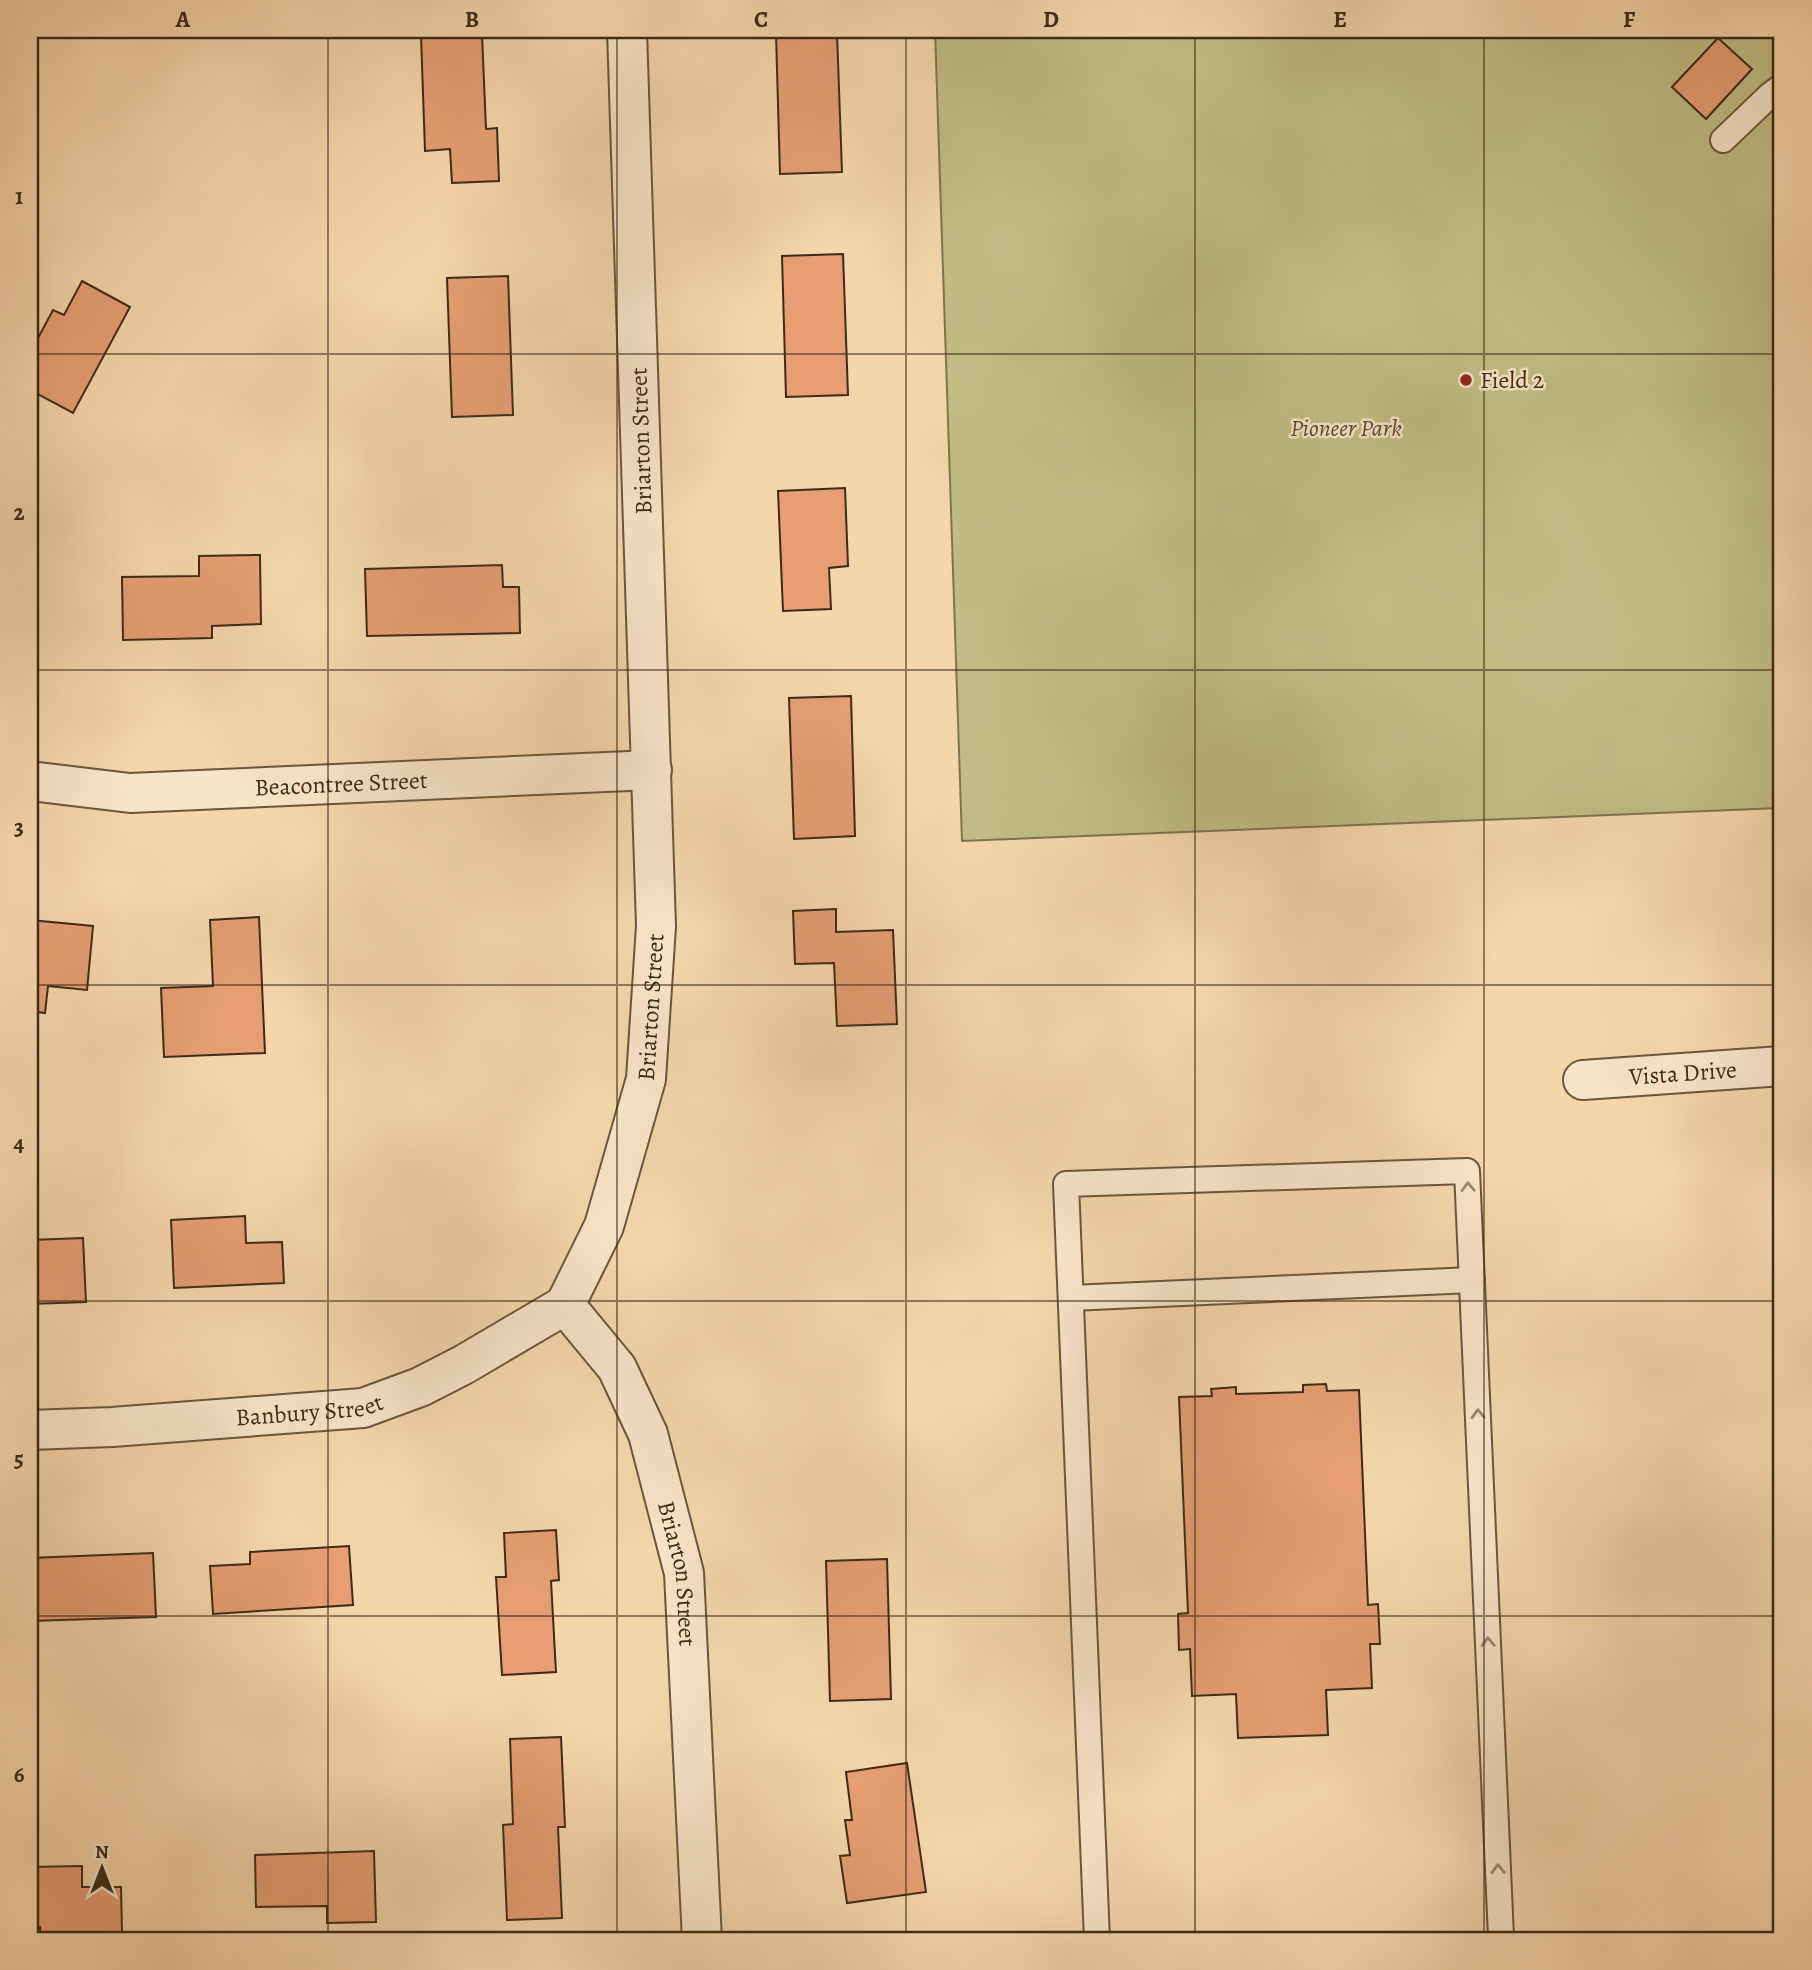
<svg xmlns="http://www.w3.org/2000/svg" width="1812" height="1970" font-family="Alegreya,serif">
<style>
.green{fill:#c1bc85;stroke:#7f744e;stroke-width:2}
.building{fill:#e79e74;stroke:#3d2b17;stroke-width:2}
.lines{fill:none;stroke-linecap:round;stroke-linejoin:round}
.lane-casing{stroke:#6b563c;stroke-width:28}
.street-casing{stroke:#6b563c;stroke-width:42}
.lane{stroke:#f8e4c8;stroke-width:24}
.street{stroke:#f8e4c8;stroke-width:38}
.oneway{stroke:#9a8870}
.grid{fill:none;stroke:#3d2b17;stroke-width:2;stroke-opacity:0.55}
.poi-dot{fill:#8f2418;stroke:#f8e4c8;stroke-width:2.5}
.labels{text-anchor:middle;stroke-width:5;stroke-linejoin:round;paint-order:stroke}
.poi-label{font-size:24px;fill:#3d2b17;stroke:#f8e4c8;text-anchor:start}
.park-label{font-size:24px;font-style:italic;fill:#57482d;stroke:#f8e4c8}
.street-label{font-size:24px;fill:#3d2b17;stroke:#f8e4c8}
.neatline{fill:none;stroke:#3d2b17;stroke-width:2.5}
.grid-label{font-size:23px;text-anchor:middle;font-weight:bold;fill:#3d2b17}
</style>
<rect width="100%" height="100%" fill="#f5d6ab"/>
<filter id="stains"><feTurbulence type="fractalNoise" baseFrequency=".00286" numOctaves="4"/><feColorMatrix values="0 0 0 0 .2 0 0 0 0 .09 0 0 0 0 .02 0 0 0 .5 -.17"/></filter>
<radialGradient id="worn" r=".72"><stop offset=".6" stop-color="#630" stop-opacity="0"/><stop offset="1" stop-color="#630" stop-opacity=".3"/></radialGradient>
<path class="green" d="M935,30h847v778l-820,33z"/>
<g class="building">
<path d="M837,33l5,139 -62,2 -4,-140z"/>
<path d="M482,34l4,95 11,-1 2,53 -47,2 -2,-34 -25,2 -4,-115z"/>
<path d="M1718,38l34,31 -46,50 -34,-32z"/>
<path d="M843,254l5,141 -62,2 -4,-141z"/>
<path d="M508,276l5,139 -61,2 -5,-139z"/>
<path d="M82,281l48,26 -57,106 -43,-23v-57l8,5 15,-28 11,5z"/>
<path d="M845,488l3,78 -19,2 2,41 -48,2 -5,-120z"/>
<path d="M260,555l1,69 -49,2v12l-89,2 -1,-63 77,-1v-20z"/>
<path d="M502,565l1,22h16l1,46 -153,3 -2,-67z"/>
<path d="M851,696l4,140 -61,3 -5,-141z"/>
<path d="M836,909v23l57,-2 4,94 -60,2 -3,-63 -39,1 -2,-53z"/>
<path d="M259,917l6,136 -101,4 -3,-69 52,-2 -3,-66z"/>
<path d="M30,920l63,6 -6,64 -39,-4 -3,27 -15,-2z"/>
<path d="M245,1216l1,27 36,-1 2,41 -110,5 -3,-68z"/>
<path d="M83,1238l3,64 -56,2v-64z"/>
<path d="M1326,1384l1,7 32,-1 9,215 10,-1 2,40h-10l2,44 -46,2 2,45 -90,3 -2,-44 -44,2 -2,-47 -11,1 -1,-36 10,-1 -9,-216 33,-1 -1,-7 25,-2v7l67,-2v-7z"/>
<path d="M556,1530l3,50 -8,1 5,91 -54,3 -6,-98h10l-2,-44z"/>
<path d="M349,1546l4,59 -140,9 -3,-48 40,-2v-12z"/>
<path d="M153,1553l3,64 -126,4v-63z"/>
<path d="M887,1559l4,140 -61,2 -4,-140z"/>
<path d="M561,1737l4,90h-7l4,91 -55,2 -4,-95 10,-1 -3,-85z"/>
<path d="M907,1763l19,129 -79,11 -7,-47 10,-1 -5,-35h7l-6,-48z"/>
<path d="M374,1851l2,71 -49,1v-17l-71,1 -1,-52z"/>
<path d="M82,1866v21h39l1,45 -82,1v-6l-10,1v-61z"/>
</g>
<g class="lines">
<g class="lane-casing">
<g id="lane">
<path d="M1723,140l47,-45 12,-9"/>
<path d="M1071,1298l401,-18"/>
<path d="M1097,1940l-31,-756 401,-13 34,766"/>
</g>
</g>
<g class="street-casing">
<g id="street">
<path id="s1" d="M30,781l100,12 522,-23"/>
<path id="s2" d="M1583,1080l199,-14"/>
<path id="s3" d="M565,1305l39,-79 42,-147 10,-153 -29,-896"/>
<path id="s4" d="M565,1305l52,63 31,66 36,139 18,367"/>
<path id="s5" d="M30,1430l82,-3 251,-19 57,-21 43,-22 102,-60"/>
</g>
</g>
<use href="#lane" class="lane"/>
<use href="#street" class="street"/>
</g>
<defs><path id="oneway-chevron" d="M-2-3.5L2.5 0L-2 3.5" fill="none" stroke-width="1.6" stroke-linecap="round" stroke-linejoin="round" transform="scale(1.75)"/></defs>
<g class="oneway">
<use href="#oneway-chevron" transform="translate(1468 1187) rotate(-92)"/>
<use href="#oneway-chevron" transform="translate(1478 1414) rotate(-92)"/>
<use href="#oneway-chevron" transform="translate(1488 1642) rotate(-92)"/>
<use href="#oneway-chevron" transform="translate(1498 1869) rotate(-92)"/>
</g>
<path class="grid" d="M328,30v1910M617,30v1910M906,30v1910M1195,30v1910M1484,30v1910M30,354h1752M30,670h1752M30,985h1752M30,1301h1752M30,1616h1752"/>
<circle class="poi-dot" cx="1466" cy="380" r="7"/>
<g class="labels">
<g class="poi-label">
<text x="1480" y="388">Field 2</text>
</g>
<g class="park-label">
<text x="1346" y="436">Pioneer Park</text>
</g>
<g class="street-label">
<text transform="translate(641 441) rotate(-92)" y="8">Briarton Street</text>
<text dy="8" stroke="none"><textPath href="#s1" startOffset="312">Beacontree Street</textPath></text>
<text dy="8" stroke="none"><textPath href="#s3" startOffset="313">Briarton Street</textPath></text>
<text dy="8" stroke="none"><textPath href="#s2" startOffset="100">Vista Drive</textPath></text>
<text dy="8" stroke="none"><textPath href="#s5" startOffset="280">Banbury Street</textPath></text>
<text dy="8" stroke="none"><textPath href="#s4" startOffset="298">Briarton Street</textPath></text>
</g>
</g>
<rect width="1812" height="1970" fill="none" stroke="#f5d6ab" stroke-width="77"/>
<g transform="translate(102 1868)" stroke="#f8e4c8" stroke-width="5" paint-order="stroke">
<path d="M0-5L12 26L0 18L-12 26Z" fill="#3d2b17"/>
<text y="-10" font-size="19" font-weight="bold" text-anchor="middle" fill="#3d2b17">N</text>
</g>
<rect x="38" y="38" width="1735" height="1894" class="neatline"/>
<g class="grid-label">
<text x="183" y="27">A</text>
<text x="472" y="27">B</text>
<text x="761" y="27">C</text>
<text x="1051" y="27">D</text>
<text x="1340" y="27">E</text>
<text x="1629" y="27">F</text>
<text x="19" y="204">1</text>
<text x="19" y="520">2</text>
<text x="19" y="835">3</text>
<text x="19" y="1151">4</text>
<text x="19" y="1466">5</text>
<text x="19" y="1782">6</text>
</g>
<rect width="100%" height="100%" filter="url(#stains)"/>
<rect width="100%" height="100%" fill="url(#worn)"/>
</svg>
